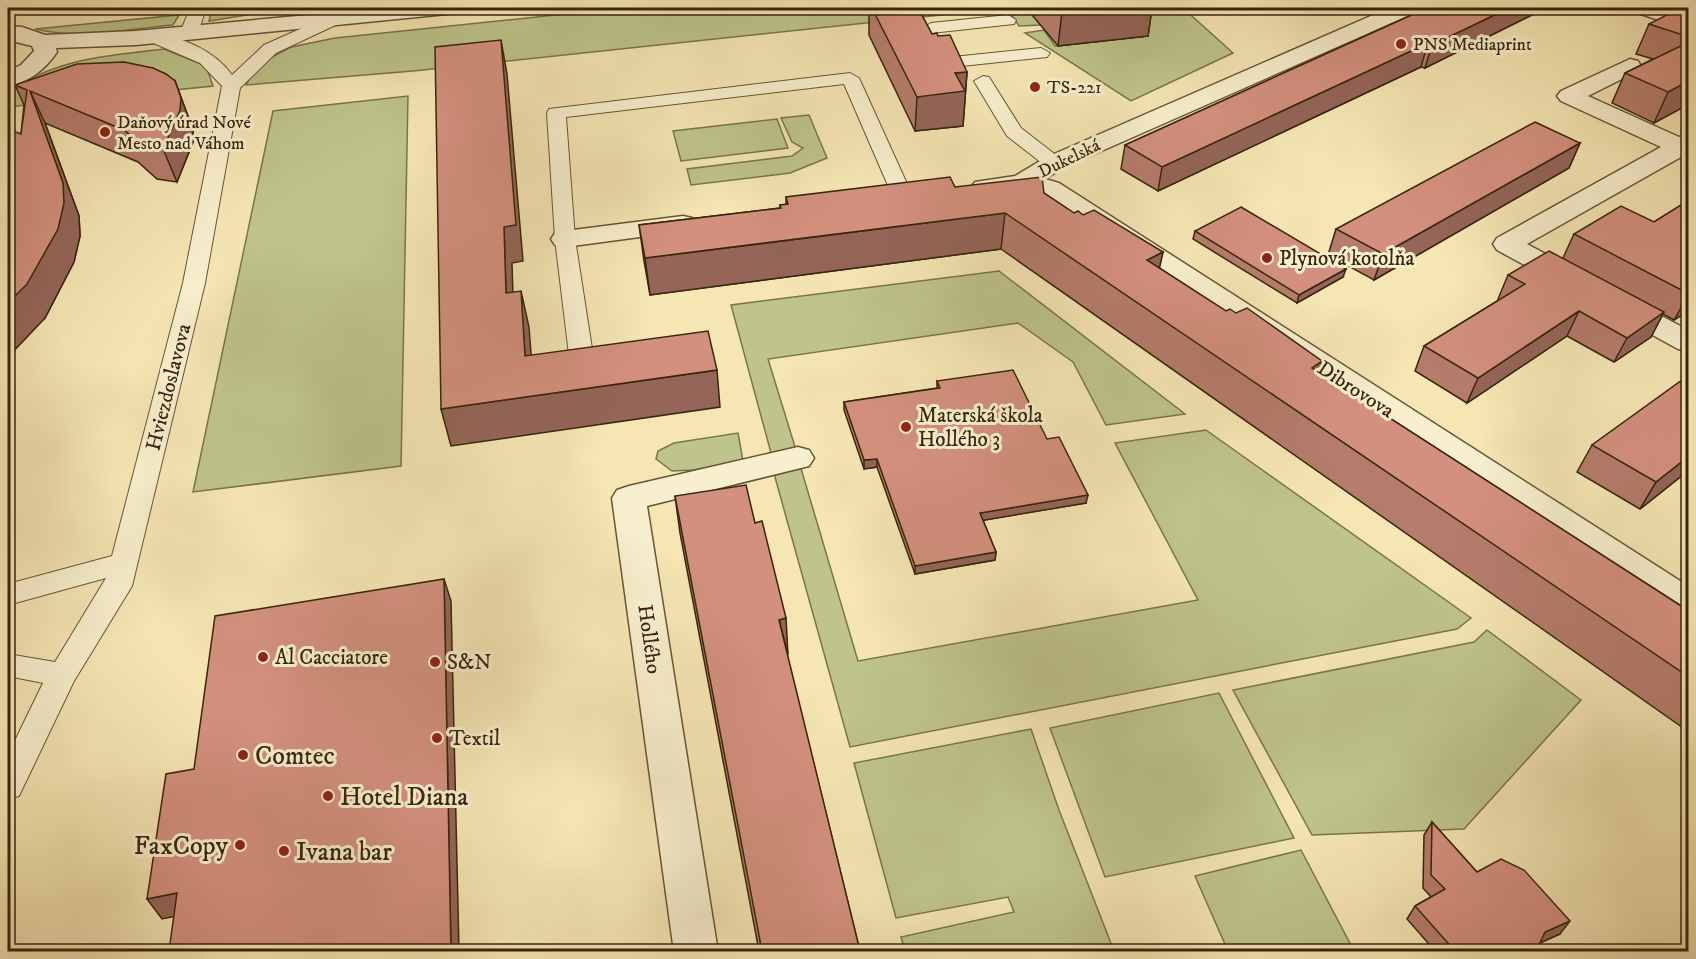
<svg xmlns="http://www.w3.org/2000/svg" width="1696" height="959" font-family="'IM FELL DW Pica',serif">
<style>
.green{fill:#bec48b;stroke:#7a744c;stroke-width:1.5}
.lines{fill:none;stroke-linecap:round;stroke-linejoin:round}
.service-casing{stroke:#665536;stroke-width:2}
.minor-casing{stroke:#665536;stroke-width:3}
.service{fill:#f8efce;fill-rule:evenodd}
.minor{fill:#f8efce;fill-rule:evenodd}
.wall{fill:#b57c6c;stroke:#37250c;stroke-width:1.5}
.shaded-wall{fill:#946558;stroke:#37250c;stroke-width:1.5}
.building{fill:#d3907e;stroke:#37250c;stroke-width:1.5}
.poi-dot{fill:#8f2418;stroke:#f8efce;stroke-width:2}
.labels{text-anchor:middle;stroke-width:6;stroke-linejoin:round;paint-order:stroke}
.far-poi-label{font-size:18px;fill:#37250c;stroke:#f8efce;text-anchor:start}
.far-street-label{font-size:18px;fill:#37250c;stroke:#f8efce}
.poi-label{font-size:21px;fill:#37250c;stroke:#f8efce;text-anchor:start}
.street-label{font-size:21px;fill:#37250c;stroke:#f8efce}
.near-poi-label{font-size:26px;fill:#37250c;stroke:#f8efce;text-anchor:start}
</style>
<rect width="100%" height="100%" fill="#f5e6b4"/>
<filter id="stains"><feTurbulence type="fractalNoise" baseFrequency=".00333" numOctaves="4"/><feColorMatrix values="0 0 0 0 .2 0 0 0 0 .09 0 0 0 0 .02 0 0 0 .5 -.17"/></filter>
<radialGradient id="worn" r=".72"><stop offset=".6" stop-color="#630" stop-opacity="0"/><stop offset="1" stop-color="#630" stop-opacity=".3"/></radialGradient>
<g class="green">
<path d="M256,8h35l-82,13 2,-9z"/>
<path d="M622,8h422l-14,1 10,16 -21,1 -12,-18 -594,63 -167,14 11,-20 34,-18 44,-9z"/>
<path d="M1125,8h58l50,45 -102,48 -106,-68 19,-3 11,16 92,-10z"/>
<path d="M179,15l-6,10c-45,4 -93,15 -138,4z"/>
<path d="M164,49l42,17 7,20 -205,21v-14c47,-35 99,-37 156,-44z"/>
<path d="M408,96l-7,370 -208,26 80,-381z"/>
<path d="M809,115l18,43 -37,15 -99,12 -4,-16 105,-13 11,-8 -11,-6 -11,-24z"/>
<path d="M777,119l11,29 -107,13 -8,-30z"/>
<path d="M999,271l186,143 -79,11 -33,-63 -55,-39 -250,36 28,91 -25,3 -40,-148z"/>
<path d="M1206,430l265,188 -14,11 -607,118 -77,-277 27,-5 58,196 340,-61 -83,-157z"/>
<path d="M738,433l5,28 -50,9 -21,1 -16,-12 2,-8 16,-8z"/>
<path d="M1487,630l94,70 -117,129 -152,6 -79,-145 241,-48z"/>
<path d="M1219,693l75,145 -189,39 -55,-149z"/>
<path d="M1031,729l28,81 55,141h-209l-4,-14 113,-25 -6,-15 -112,21 -42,-155z"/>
<path d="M1301,850l53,101h-126l-33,-75z"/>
</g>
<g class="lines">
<g class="service-casing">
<g id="service">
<path d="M190,8h16l-8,25 -9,5 -9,-5z"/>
<path d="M336,13l8,5 -2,4 -66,31 -36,35 -35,195 -73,303 -58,95 -55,115 -11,3v-44l35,-72 -35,-7v-22l47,8 51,-84 -98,27v-21l104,-28 71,-273 39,-197 -22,-23 -54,-23 -3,-4 9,-5c29,7 62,18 80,44l32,-30z"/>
<path d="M1008,15l8,5 -2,4 -83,9 -8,-5 8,-5z"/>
<path d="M1041,48l9,5 -3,4 -94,10 -9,-5 9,-5z"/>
<path d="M850,73l9,5 54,119 -3,4h-14l-3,-4 -49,-113 -278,33 9,122 18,116 -4,5 -8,2 -8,-2 -4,-5 -14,-116 -8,-126 2,-4z"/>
<path d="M983,76l6,1 32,51 40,31 3,4 -3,4h-14l-40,-31 -33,-55z"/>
</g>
</g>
<g class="minor-casing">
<g id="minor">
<path d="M385,8h73l-3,5 -8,1 -311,31 -80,3 1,4c-12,18 -28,30 -49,34v-15l13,-6 13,-14 -2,-5 -24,-6v-14l14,1 23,8 91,-4z"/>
<path d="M1389,8h28l-3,5 -351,155 -18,11 14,4 629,403v32l-13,-4 -633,-420 -21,-3 -37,4 -9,-3 -4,-5 4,-5 40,-6 30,-18z"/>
<path d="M1635,8h29l24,9v13l-50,-17z"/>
<path d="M1630,59l8,2 3,5 -3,5 -50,25 91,41 9,-2v18l-161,91 56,30 4,6 -4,6 -10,2 -10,-2 -66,-36 -4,-6 4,-6 164,-91 -100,-46 -4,-5 4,-5z"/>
<path d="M683,216l9,2 4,6 -4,6 -127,17 -10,-2 -4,-6 4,-6 10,-2z"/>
<path d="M1619,296l10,3 59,31v21l-10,-2 -69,-38 -4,-6 4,-6z"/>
<path d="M798,447l11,3 5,8 -5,8 -162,40 71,446h-44l-62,-454 5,-8 12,-4z"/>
</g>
</g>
<use href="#service" class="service"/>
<use href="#minor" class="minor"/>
</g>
<g class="wall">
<path d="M869,8h49l14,26 6,2 29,36 -4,54 -48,5 -46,-96z"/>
<path d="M1027,8h125l-4,28 -90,10 -31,-37z"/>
<path d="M1427,8h119l-121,60 -4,-1 -263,124 -37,-22 4,-24z"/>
<path d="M1689,8v96l-35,19 -42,-20 13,-30 28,-14 -17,-5 13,-30z"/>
<path d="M175,81l18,49v12l-16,40 -20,-3 -19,-17 -93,-39 34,93 1,20 -6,26 -29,56 -24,-184 3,-29 -9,-20z"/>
<path d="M1580,143l-11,25 -195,112 -46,-25 8,-26z"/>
<path d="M955,187l89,6 30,20 9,2 80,37 -4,16 159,104 371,239v121l-688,-483 -351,46 -6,-34 -5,-36 141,-17v-3h6v-8z"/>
<path d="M1689,200v110l-15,10 -11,-6 -12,23 -37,25 -47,-26 -100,67 -52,-32 9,-25 75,-46 -1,-1 10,-24 55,-17 11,-24 80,-12z"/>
<path d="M1195,231l148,46 -46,26 -104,-64z"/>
<path d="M937,381l110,58 39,64 -103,17 13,32 -1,8 -80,14 -38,-107 -13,2 -20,-59v-8l93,-14z"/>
<path d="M1592,445l97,25 -49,39 -63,-37z"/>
<path d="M675,496l112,159 73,296h-101l-79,-418z"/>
<path d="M1432,822l45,50 83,62 -20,9 -4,8h-101l-28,-32 8,-13 16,-9 -8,-9 1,-53z"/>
</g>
<g class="shaded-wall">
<path d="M1100,8h52l-4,28 -90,10 4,-34z"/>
<path d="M1509,8h37l-121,60 7,-23z"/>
<path d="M501,40l6,34 16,187 -11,2 2,66 -8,-36 -2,-66z"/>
<path d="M1428,43l-7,24 -263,124 4,-24z"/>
<path d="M967,72l-4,54 -48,5 2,-34 38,-24z"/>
<path d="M175,81l18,49v12l-16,40 -14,-33z"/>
<path d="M1689,81v23l-35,19 14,-31z"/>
<path d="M30,91l15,32 34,93 1,20 -6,26 -29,56 -37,39v-54z"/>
<path d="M1580,143l-11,25 -195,112 9,-26z"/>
<path d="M1005,213l-4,36 -351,46 -5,-37z"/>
<path d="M1163,252l-8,36 -8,-28z"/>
<path d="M1346,269l-3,8 -46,26 2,-8z"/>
<path d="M521,291l8,36 5,66 -9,-37z"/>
<path d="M1689,294v16l-15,10z"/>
<path d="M1579,311l-12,25 -100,67 11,-25z"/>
<path d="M1664,312l-13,25 -37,25 13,-24z"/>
<path d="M1322,361l-12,37 2,-30z"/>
<path d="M717,370l3,37 -269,39 -10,-37z"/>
<path d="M1689,456v14l-49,39 16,-27z"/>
<path d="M877,459v8l-13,2v-9z"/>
<path d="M1088,495l-2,8 -107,18 1,-8z"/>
<path d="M996,552l-1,8 -80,14v-8z"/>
<path d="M444,579l7,22 8,350h-8z"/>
<path d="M786,618l2,37 -9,-35z"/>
<path d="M177,893l14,20 -29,6 -15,-20z"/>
<path d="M1570,921l-10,13 -25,11 10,-13z"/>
</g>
<g class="building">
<path d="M872,8h46l14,26 5,-1 1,3 12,-1 17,37 -12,1 10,18 -48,6z"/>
<path d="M1059,8h41l-38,4z"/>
<path d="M1427,8h82l-77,37 -4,-2 -266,124 -37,-22z"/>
<path d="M1680,8h9v29l-40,-13z"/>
<path d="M501,40l15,185 -12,2 2,66 15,-2 4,65 183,-25 9,39 -276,39 -6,-362z"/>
<path d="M1689,42v39l-21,11 -43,-19z"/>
<path d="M124,62l29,6 13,6 9,7 6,17 -1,12 -17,39 -20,-3 -19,-16 -94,-39 33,92 1,20 -6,26 -31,55 -19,19v-174l13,5 6,-44 -12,-5 62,-21z"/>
<path d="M1535,122l45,21 -197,111 -47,-25z"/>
<path d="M950,177l5,10 87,-10 2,16 30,20 4,-2 5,4 11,-5 69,42 -16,8 79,51 4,-2 6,4 11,-5 75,53 -10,7 377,243v66l-684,-464 -360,45 -6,-33 142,-17 -1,-3 8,-1 -2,-7z"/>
<path d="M1689,200v94l-115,-60 47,-28 33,16z"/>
<path d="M1241,207l105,62 -47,26 -104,-64z"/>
<path d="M1549,251l115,61 -37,26 -48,-27 -101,67 -54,-32 101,-62 -17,-9z"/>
<path d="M1013,370l34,69 12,-2 29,58 -108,18 16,39 -81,14 -38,-107 -13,1 -20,-58 96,-14 -3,-7z"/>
<path d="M1689,375v81l-33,26 -64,-37z"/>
<path d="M746,485l9,38 7,-2 24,97 -7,2 81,331h-98l-87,-455z"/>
<path d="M444,579l7,372h-282l8,-58 -30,6 19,-125 28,-5 21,-153z"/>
<path d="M1432,822l45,50 24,-13 23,11 46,51 -25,11 -9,19h-81l-40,-45 30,-17 -14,-14z"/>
</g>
<g class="poi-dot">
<circle cx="1401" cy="44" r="6"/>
<circle cx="1035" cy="87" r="6"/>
<circle cx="105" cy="132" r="6"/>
<circle cx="1267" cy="258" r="6"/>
<circle cx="906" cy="427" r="6"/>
<circle cx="263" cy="657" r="6"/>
<circle cx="435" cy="662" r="6"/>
<circle cx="437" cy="738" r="6"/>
<circle cx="243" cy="755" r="6"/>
<circle cx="328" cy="796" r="6"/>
<circle cx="240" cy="845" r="6"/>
<circle cx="284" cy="851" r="6"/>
</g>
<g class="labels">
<g class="far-poi-label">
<text x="1413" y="50">PNS Mediaprint</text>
<text x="1047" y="93">TS-221</text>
<text x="117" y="128">Daňový úrad Nové<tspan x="117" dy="21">Mesto nad Váhom</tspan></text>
</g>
<g class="far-street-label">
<text transform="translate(1069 158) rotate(-26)" y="6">Dukelská</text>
</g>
<g class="poi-label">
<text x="1279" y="265">Plynová kotolňa</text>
<text x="918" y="422">Materská škola<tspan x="918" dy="24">Hollého 3</tspan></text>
<text x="275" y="664">Al Cacciatore</text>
<text x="447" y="669">S&amp;N</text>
<text x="449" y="745">Textil</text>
</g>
<g class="street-label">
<text transform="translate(168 387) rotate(-76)" y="7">Hviezdoslavova</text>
<text transform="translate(1356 389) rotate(33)" y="7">Dibrovova</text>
<text transform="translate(650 639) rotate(82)" y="7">Hollého</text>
</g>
<g class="near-poi-label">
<text x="255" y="764">Comtec</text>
<text x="340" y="805">Hotel Diana</text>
<text x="228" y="854" text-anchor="end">FaxCopy</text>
<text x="296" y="860">Ivana bar</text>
</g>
</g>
<rect width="1696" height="959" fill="none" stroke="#f5e6b4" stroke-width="30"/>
<rect x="9" y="9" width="1678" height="941" fill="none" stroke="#37250c" stroke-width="3"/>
<rect x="15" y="15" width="1666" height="929" fill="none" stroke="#37250c" stroke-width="1.5"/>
<rect width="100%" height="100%" filter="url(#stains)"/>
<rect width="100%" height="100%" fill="url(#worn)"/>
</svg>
